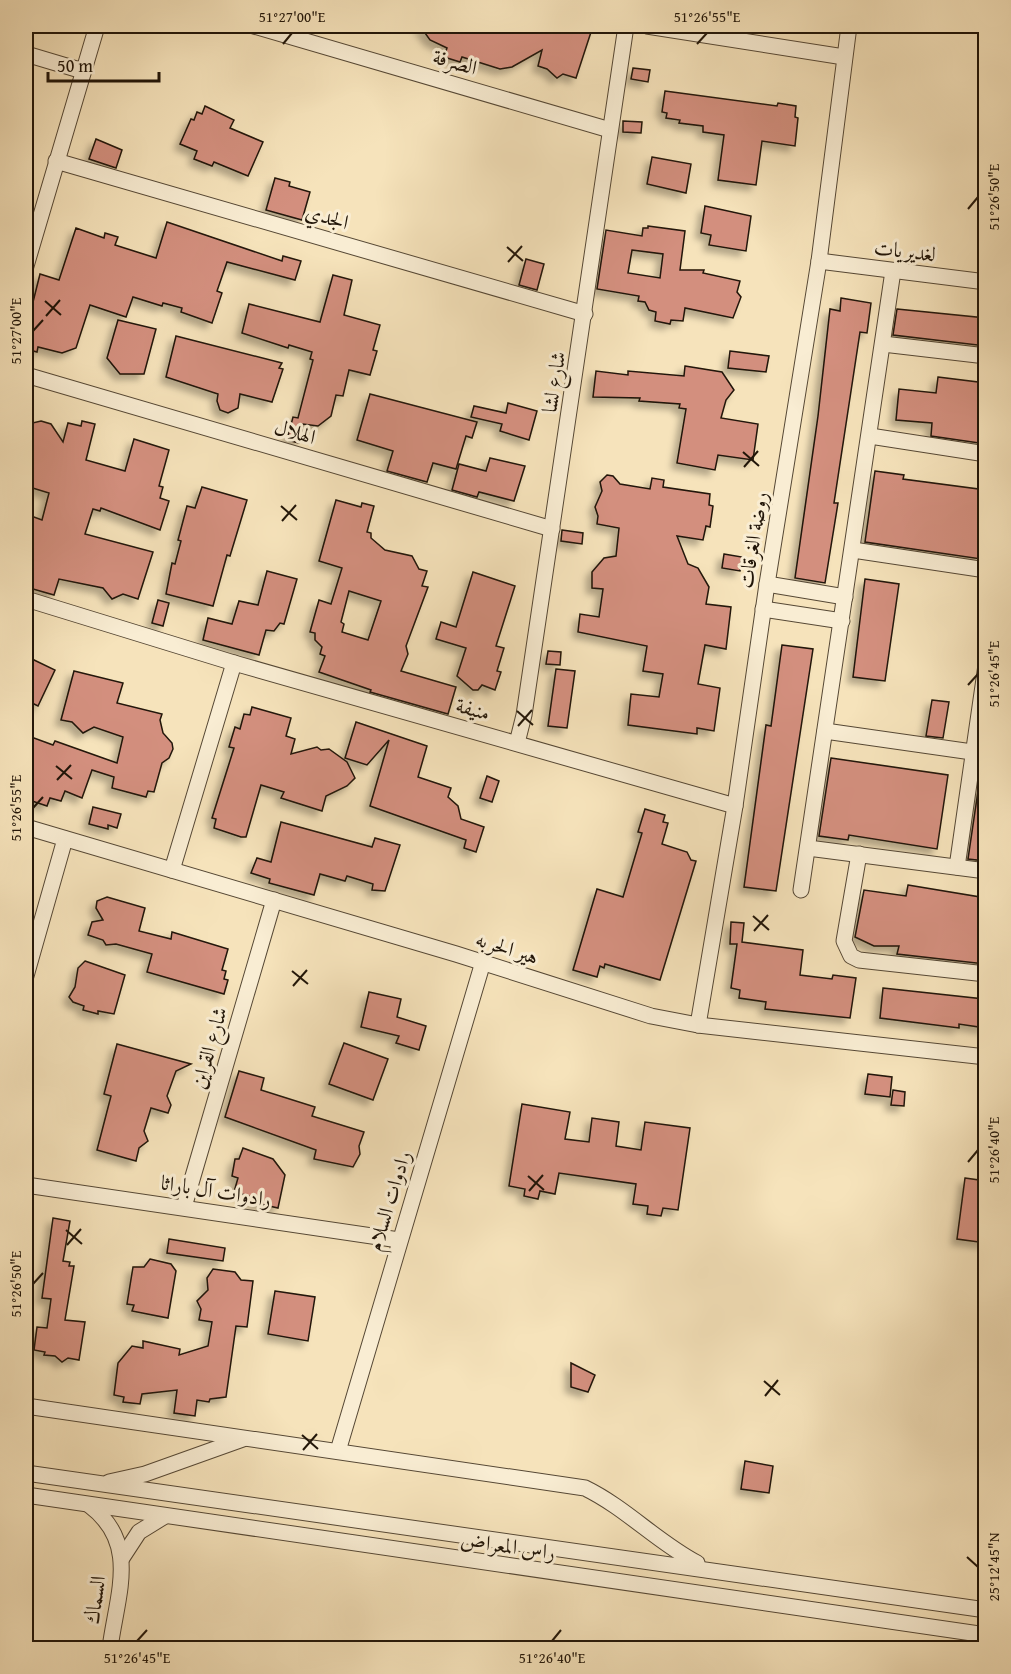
<svg xmlns="http://www.w3.org/2000/svg" width="1011" height="1674" font-family="'Gentium Book Plus',Amiri,serif">
<style>
.building{fill:#d38f7e;stroke:#211508;stroke-width:1.5;fill-rule:evenodd;filter:url(#shadow)}
.lines{fill:none;stroke-linecap:round;stroke-linejoin:round}
.minor-casing{stroke:#564835;stroke-width:17}
.minor{stroke:#f9edd3;stroke-width:15}
.ticks{fill:none;stroke:#211508;stroke-width:2}
.labels{text-anchor:middle;stroke-width:6;stroke-linejoin:round;paint-order:stroke}
.street-label{font-size:21px;fill:#211508;stroke:#f9edd3}
.neatline{fill:none;stroke:#211508;stroke-width:2}
.ticks-label{font-size:15px;text-anchor:middle;fill:#211508}
</style>
<defs>
<filter id="shadow"><feDropShadow dx="-5.5" dy="5.5" stdDeviation="3" flood-color="#0004"/></filter>
</defs>
<rect width="100%" height="100%" fill="#f6e3bb"/>
<filter id="stains"><feTurbulence type="fractalNoise" baseFrequency=".00333" numOctaves="4"/><feColorMatrix values="0 0 0 0 .2 0 0 0 0 .09 0 0 0 0 .02 0 0 0 .5 -.17"/></filter>
<radialGradient id="worn" r=".72"><stop offset=".6" stop-color="#630" stop-opacity="0"/><stop offset="1" stop-color="#630" stop-opacity=".3"/></radialGradient>
<g class="building">
<path d="M420,26h173l-17,52 -13,-4 -6,4 -10,-9 -9,-3 4,-16 -30,17 -12,2 -38,-12 -2,5 -16,-5 3,-9 -17,-8z"/>
<path d="M633,68l17,2 -2,12 -17,-3z"/>
<path d="M665,91l112,15 1,-3 18,3 -1,11 3,1 -3,28 -33,-5 -6,44 -38,-5 6,-45 -21,-3v-6l-24,-3 1,-3 -14,-2 1,-5 -5,-1z"/>
<path d="M205,106l29,14 -4,8 33,14 -15,34 -34,-14 -2,4 -18,-7 3,-8 -17,-7 11,-25 3,1 3,-8 5,2z"/>
<path d="M623,121l19,1 -1,11 -18,-1z"/>
<path d="M96,139l26,11 -6,18 -27,-9z"/>
<path d="M652,157l39,7 -5,29 -39,-9z"/>
<path d="M275,178l15,4 -1,4 21,6 -8,28 -36,-10z"/>
<path d="M705,206l46,10 -5,35 -37,-6 2,-10 -10,-2z"/>
<path d="M167,222l115,39 1,-5 18,5 -6,19 -68,-18 -10,29 5,2 -10,30 -31,-11 1,-4 -19,-5 -1,3 -29,-9 -7,20 -36,-12 -14,43 -14,5 -24,-6 -1,5 -11,-3v-19l14,-56 19,6 17,-52 28,10 1,-5 13,4 -3,8 41,13z"/>
<path d="M648,226l37,5 -5,39h24l-1,3 37,8 -3,11 4,5 -8,21 -48,-10 -2,13 -12,-1 -1,4 -15,-3 1,-9 -7,-2 -4,-8 -7,-1 1,-5 -42,-7 9,-59 36,6 1,-8h5zM632,250l31,4 -3,24 -32,-5z"/>
<path d="M526,259l18,5 -7,26 -18,-5z"/>
<path d="M333,275l19,5 -8,35 36,10 -7,25 4,1 -7,24 -21,-5 -6,26 -7,-1 -5,21 -13,10 -15,-2 -4,19 -12,-3 6,-23 5,1 15,-58 -3,-1 2,-7 -23,-7 -1,3 -46,-15 7,-29 71,18z"/>
<path d="M841,298l30,5 -4,30 -7,-1 -26,171h4l-13,80 -30,-5 23,-162 12,-107 10,2z"/>
<path d="M897,309l89,9v28l-93,-11z"/>
<path d="M118,320l38,9 -12,45h-24l-13,-16z"/>
<path d="M176,336l106,27 -3,5 4,1 -11,33 -32,-8 -2,14 -10,5 -8,-3 -3,-9 1,-7 -52,-17z"/>
<path d="M730,351l39,5 -3,16 -38,-4z"/>
<path d="M685,366l37,6 12,18 -8,10 -5,18 37,6 -5,36 -35,-5 -3,15 -38,-7 9,-54 -7,-1 1,-4 -41,-3 1,-3 -47,-1 3,-26 32,4v-4l56,5z"/>
<path d="M938,377l48,6v61l-55,-8 1,-13 -36,-3 3,-31 37,4z"/>
<path d="M370,394l107,28 -5,16 -6,-2 -10,33 -23,-6 -6,19 -40,-11 6,-20 -36,-11z"/>
<path d="M508,403l29,8 -8,29 -29,-9 2,-7 -31,-7 3,-11 32,7z"/>
<path d="M41,421l10,3 12,18 5,-19 13,3 1,-5 13,3 -9,36 39,11 9,-32 35,11 -10,36 4,1 -3,11 9,3 -9,29 -59,-22 -1,3 -7,-2 -8,25 68,18 -15,47 -15,-5 -11,5 -9,-11 -44,-9 -5,16 -28,-8v-73l16,6 7,-27 -23,-7v-52l2,-10z"/>
<path d="M490,458l35,8 -11,35 -35,-9 -2,5 -25,-7 7,-26 27,7z"/>
<path d="M875,471l29,4 -1,4 83,11v36l-5,33 -116,-17z"/>
<path d="M607,475l6,1 7,8 30,5 2,-11 12,2 -1,7 47,7 -1,11 4,1 -3,21 -4,-1 -3,14 -26,-4 11,28 10,4 11,19 -3,17 25,3 -5,42 -21,-4 -7,39 22,4 -6,43 -17,-3v6l-69,-9 3,-31 28,3 4,-23 -20,-3 4,-25 -69,-14 2,-18 19,3 4,-28 -11,-1v-16l12,-14 12,-2 3,-28 -22,-4 1,-8 -3,-9 7,-16 -2,-9z"/>
<path d="M202,487l45,13 -17,56 -3,-1 -14,51 -47,-12 6,-31 3,1 6,-23 -3,-1 9,-34 8,2z"/>
<path d="M336,500l25,7 1,-4 12,3 -7,26 4,1v5l14,12 27,6 7,13 8,2 -5,15 6,1 -22,59 2,8 -7,17 55,16 -8,27 -78,-22 1,-2 -52,-18 6,-16 -5,-2 2,-7 -7,-7v-7l-5,-1 9,-32 12,4 11,-36 -23,-7zM349,591l32,10 -13,39 -26,-8 2,-8 -3,-2z"/>
<path d="M562,530l21,3 -1,11 -21,-3z"/>
<path d="M724,554l18,3 -2,14 -18,-3z"/>
<path d="M267,571l30,8 -13,45 -4,-1 -6,8 -8,-1 -7,25 -56,-15 5,-22 24,6 7,-23 19,4z"/>
<path d="M473,572l42,14 -19,60 8,2 -7,23 4,1 -6,18 -13,-5 -4,5h-5l-16,-14 9,-28 -30,-9 5,-17 15,5z"/>
<path d="M865,579l34,5 -14,97 -32,-4z"/>
<path d="M158,600l11,3 -6,23 -11,-3z"/>
<path d="M782,645l31,4 -37,242 -32,-4 22,-162 5,1z"/>
<path d="M548,651l13,1 -1,13 -14,-1z"/>
<path d="M32,659l23,11 -17,36 -12,-6v-27z"/>
<path d="M556,669l19,2 -8,57 -19,-2z"/>
<path d="M74,671l49,12 -6,20 45,11 -2,6 3,13 9,10 1,6 -4,9 -7,5 -8,29 -6,-1 -2,6 -34,-9 2,-11 -22,-7 -10,28 -17,-7 -4,10 -11,-3 -3,8 -21,-7v-64l27,10 2,-4 62,22 6,-26 -29,-10 -11,6 -11,-11 -11,-2z"/>
<path d="M932,700l17,2 -6,36 -17,-2z"/>
<path d="M252,707l39,11 -5,18 9,3 -4,15 26,-7 4,3 8,-1 18,13 8,16 -8,8 -21,10 -4,15 -41,-13 3,-6 -23,-7 -15,52h-5l-27,-9 2,-9 -4,-1 22,-70 -5,-1 6,-20 5,2 4,-15 6,1z"/>
<path d="M356,722l71,24 -9,31 33,11 -3,9 10,9 3,13 23,8 -8,25 -12,-4 2,-8 -96,-34 19,-66 -22,25 -22,-7z"/>
<path d="M831,758l117,17 -11,74 -88,-14 -1,5 -29,-4z"/>
<path d="M982,764l4,1v96l-18,-2z"/>
<path d="M487,776l12,5 -7,21 -12,-4z"/>
<path d="M93,807l28,7 -4,14 -9,-3v4l-19,-5z"/>
<path d="M645,809l20,6 -2,7 5,1 -6,21 25,8 4,8 5,1 -36,119 -55,-16 -1,4 -4,-2 -3,11 -24,-7 24,-81 26,8 19,-64 -4,-1z"/>
<path d="M281,822l91,25 3,-9 25,7 -15,46 -13,-1 1,-6 -26,-8 -2,5 -25,-7 -6,21 -45,-12 1,-4 -19,-6 6,-15 14,4z"/>
<path d="M908,885l78,13 -1,66 -88,-10 2,-8h-25l-19,-9 9,-47 42,6z"/>
<path d="M107,897l38,11 -6,23 32,8 1,-7 56,17 -6,21 4,1 -2,8 4,1 -4,14 -77,-22 5,-18 -36,-10 -10,1 -3,-5 -15,-5 4,-13 11,-2 -7,-12 1,-7z"/>
<path d="M731,922l13,1 -2,19 61,8 -3,25 32,4 1,-4 23,3 -6,40 -85,-9 1,-7 -27,-4 1,-8 -9,-2 6,-44h-7z"/>
<path d="M85,961l40,14 -11,39 -16,-3v3l-15,-4 1,-4 -11,-4 -4,-5 6,-10 3,-19z"/>
<path d="M883,988l101,11 2,29 -27,-4v4l-79,-10z"/>
<path d="M369,992l32,7 -4,18 29,9 -7,24 -23,-7 3,-7 -38,-9z"/>
<path d="M344,1043l44,16 -15,41 -44,-16z"/>
<path d="M117,1044l74,20 -15,7 -9,25 4,9 -3,8 -17,-5 -7,23 4,10 -9,7 -3,13 -39,-11 14,-54 -7,-2z"/>
<path d="M239,1071l25,7 -3,12 54,17 -3,9 52,16 -5,14 1,8 -7,13 -39,-8 2,-9 -91,-33z"/>
<path d="M868,1074l24,3 -2,20 -25,-3z"/>
<path d="M893,1090l12,2 -1,14 -13,-1z"/>
<path d="M522,1104l48,8 -5,27 24,3 3,-24 27,4 -3,24 25,4 4,-28 45,6 -12,82 -15,-2 -2,8 -14,-2 1,-8 -15,-2 3,-20 -77,-11 -4,21 -15,-3 -2,8 -14,-3 1,-7 -16,-3z"/>
<path d="M243,1148l30,11 12,16 -7,33 -30,-7 1,-5 -15,-4 4,-14 -6,-2 3,-17h4z"/>
<path d="M965,1178l21,3v62l-29,-4z"/>
<path d="M53,1218l17,3 -7,40 7,1 -1,4h5l-9,54 20,2 -6,38 -11,-2 -6,4 -7,-6 -11,-1 1,-3 -11,-2 3,-23 10,1 4,-29 -9,-1z"/>
<path d="M169,1239l56,9 -2,13 -56,-8z"/>
<path d="M150,1259l21,5 5,7 -8,47 -36,-7 2,-6 -7,-1 6,-37h11z"/>
<path d="M213,1269l22,3 6,8 12,1 -6,46 -11,-1 -10,71 -16,2 -1,3 -12,-2 -2,16 -21,-3 3,-23 -35,4 -2,10 -17,-2 1,-5 -10,-2 4,-32 14,-17 11,2v-7l37,8 -1,6 29,-9 4,-24 -13,-2 2,-11 -4,-8 11,-11 -1,-12z"/>
<path d="M275,1291l40,6 -7,44 -40,-7z"/>
<path d="M571,1363l24,12 -7,17 -17,-5z"/>
<path d="M745,1461l28,5 -4,27 -28,-4z"/>
</g>
<g class="lines">
<g class="minor-casing">
<g id="minor">
<path d="M254,26l356,104"/>
<path d="M647,26l197,31"/>
<path d="M26,54l57,17"/>
<path d="M56,161l529,153"/>
<path d="M819,261l167,21"/>
<path d="M26,266l71,-240"/>
<path d="M883,344l103,12"/>
<path d="M26,375l526,154"/>
<path d="M870,436l116,18"/>
<path d="M853,550l133,20"/>
<path d="M767,584l78,13"/>
<path d="M26,599l208,64 501,143"/>
<path d="M763,609l79,12"/>
<path d="M825,731l147,21"/>
<path d="M517,743l7,-28 102,-689"/>
<path d="M26,827l430,127 195,62 47,9 288,32"/>
<path d="M808,848l178,23"/>
<path d="M859,854l-15,87 7,15 8,4 127,14"/>
<path d="M957,867l29,-202"/>
<path d="M172,870l62,-207"/>
<path d="M801,890l92,-619"/>
<path d="M26,976l39,-137"/>
<path d="M698,1025l37,-219 32,-222 52,-323 30,-235"/>
<path d="M26,1185l373,55"/>
<path d="M184,1207l90,-307"/>
<path d="M26,1406l559,82c41,20 72,54 112,75"/>
<path d="M338,1451l145,-489"/>
<path d="M26,1473l960,137"/>
<path d="M109,1482l36,-8 98,-35"/>
<path d="M26,1495l960,140"/>
<path d="M89,1505c51,38 28,89 21,143"/>
<path d="M122,1558l17,-26 26,-16"/>
</g>
</g>
<use href="#minor" class="minor"/>
</g>
<path class="ticks" d="M283,44l9,-11M697,44l10,-11M968,209l10,-12M507,247l16,14M508,262l14,-16M45,301l16,14M46,316l14,-16M33,331l10,-11M743,452l16,14M744,467l14,-16M281,506l16,14M282,521l14,-16M968,685l10,-11M517,711l16,14M518,726l14,-16M56,766l16,13M57,780l14,-15M33,808l10,-11M753,916l16,14M754,931l14,-16M292,971l16,13M293,986l14,-16M968,1162l10,-12M528,1176l16,14M529,1191l14,-16M66,1230l16,14M67,1245l14,-16M33,1284l10,-11M764,1381l16,14M765,1396l13,-16M302,1435l16,14M303,1450l14,-16M967,1557l11,10M137,1641l10,-11M552,1641l9,-11"/>
<g class="labels">
<g class="street-label">
<text transform="translate(455 62) rotate(16)" y="7">الصرفة</text>
<text transform="translate(327 217) rotate(16)" y="7">الجدي</text>
<text transform="translate(905 251) rotate(7)" y="7">لغديريات</text>
<text transform="translate(554 382) rotate(-81)" y="7">شارع لشا</text>
<text transform="translate(295 432) rotate(16)" y="7">الهلال</text>
<text transform="translate(753 540) rotate(-81)" y="7">روضة الغرقات</text>
<text transform="translate(473 709) rotate(16)" y="7">منيفة</text>
<text transform="translate(507 948) rotate(18)" y="7">هير الحربه</text>
<text transform="translate(209 1048) rotate(-74)" y="7">شارع القراين</text>
<text transform="translate(216 1191) rotate(9)" y="7">رادوات آل باراثا</text>
<text transform="translate(389 1201) rotate(-73)" y="7">رادوات السلام</text>
<text transform="translate(508 1546) rotate(8)" y="7">راس المعراض</text>
<text transform="translate(95 1600) rotate(-82)" y="7">السماك</text>
</g>
</g>
<rect width="1011" height="1674" fill="none" stroke="#f6e3bb" stroke-width="66"/>
<path d="M48 72v9h111v-9" fill="none" stroke="#211508" stroke-width="3"/>
<text x="57" y="72" font-size="18" fill="#211508" stroke="#f9edd3" stroke-width="4.5" paint-order="stroke">50 m</text>
<rect x="33" y="33" width="945" height="1608" class="neatline"/>
<g class="ticks-label">
<text x="292" y="22">51°27'00"E</text>
<text x="707" y="22">51°26'55"E</text>
<text transform="translate(994 197) rotate(-90)" y="5">51°26'50"E</text>
<text transform="translate(16 331) rotate(-90)" y="5">51°27'00"E</text>
<text transform="translate(994 674) rotate(-90)" y="5">51°26'45"E</text>
<text transform="translate(16 808) rotate(-90)" y="5">51°26'55"E</text>
<text transform="translate(994 1150) rotate(-90)" y="5">51°26'40"E</text>
<text transform="translate(16 1284) rotate(-90)" y="5">51°26'50"E</text>
<text transform="translate(994 1567) rotate(-90)" y="5">25°12'45"N</text>
<text x="137" y="1663">51°26'45"E</text>
<text x="552" y="1663">51°26'40"E</text>
</g>
<rect width="100%" height="100%" filter="url(#stains)"/>
<rect width="100%" height="100%" fill="url(#worn)"/>
</svg>
